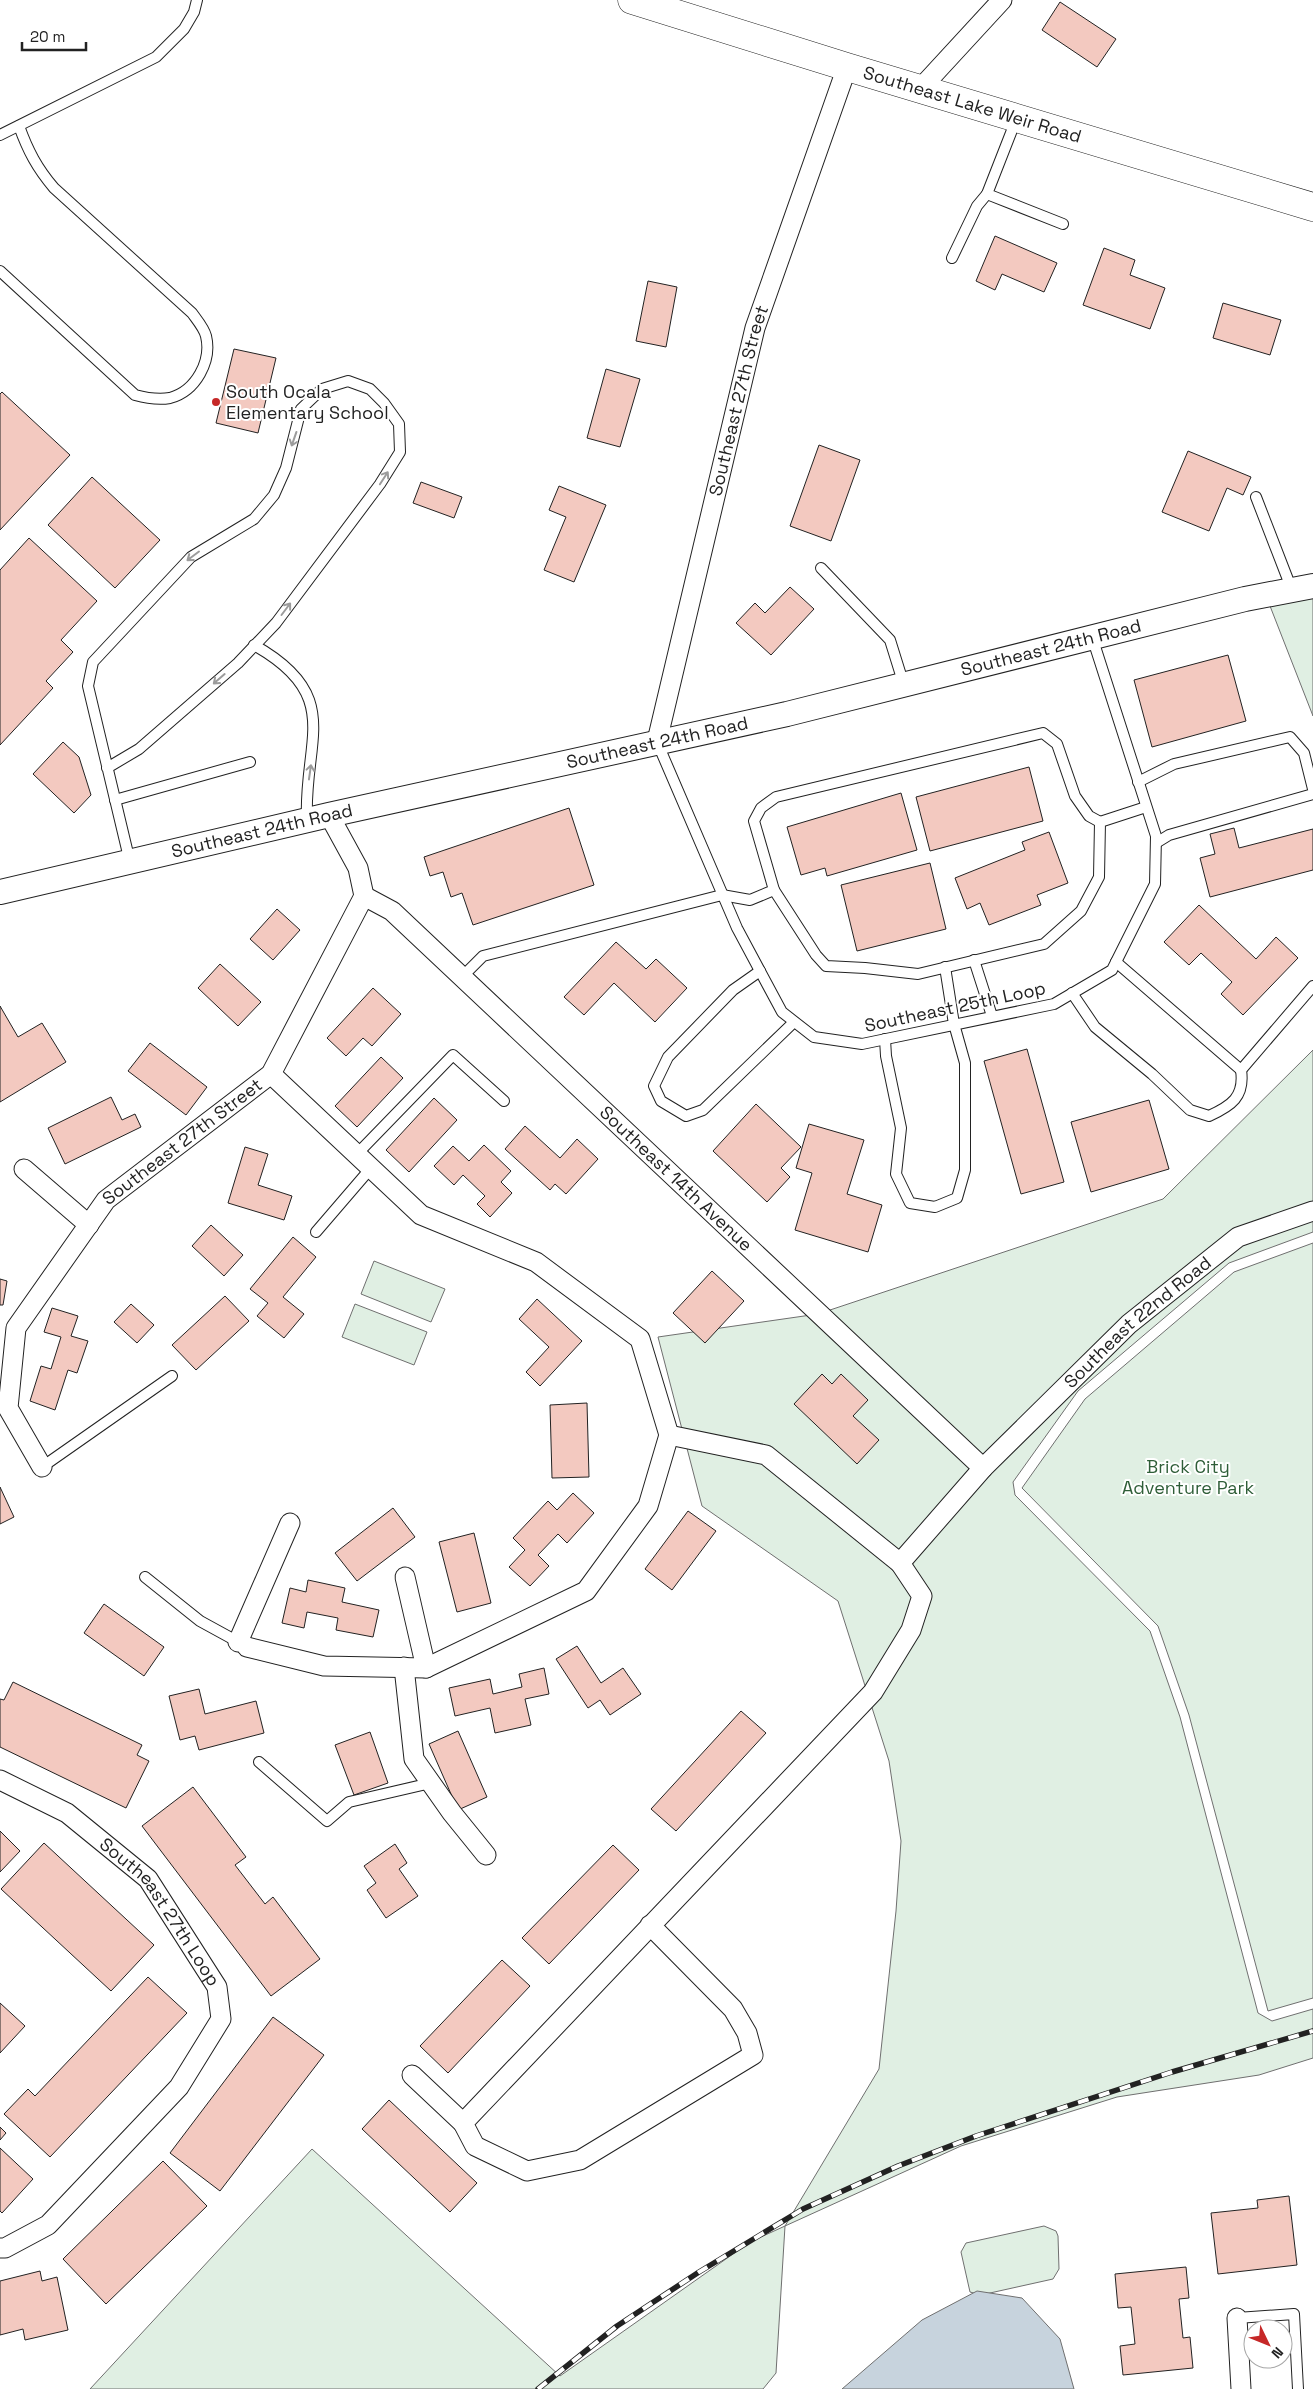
<svg xmlns="http://www.w3.org/2000/svg" width="1313" height="2389" font-family="'Space Grotesk',sans-serif">
<style>
.green{fill:#e0efe3;stroke:#6f6f6f}
.water{fill:#c7d3dd;stroke:#6f6f6f}
.building{fill:#f3c9c0;stroke:#222}
.lines{fill:none;stroke-linecap:round;stroke-linejoin:round}
.service-casing{stroke:#222;stroke-width:12}
.minor-casing{stroke:#222;stroke-width:21}
.tertiary-casing{stroke:#222;stroke-width:26}
.secondary-casing{stroke:#222;stroke-width:29}
.service{stroke:#fff;stroke-width:10}
.minor{stroke:#fff;stroke-width:19}
.tertiary{stroke:#fff;stroke-width:24}
.secondary{stroke:#fff;stroke-width:28}
.rail-casing{stroke:#222;stroke-width:5.5}
.rail{stroke:#fff;stroke-width:4;stroke-dasharray:11;stroke-linecap:butt}
.oneway{stroke:#9c9c9c}
.poi-dot{fill:#c62828;stroke:#fff;stroke-width:2}
.labels{text-anchor:middle;stroke-width:4;stroke-linejoin:round;paint-order:stroke}
.street-label{font-size:18px;fill:#222;stroke:#fff}
.poi-label{font-size:18px;fill:#222;stroke:#fff;text-anchor:start}
.park-label{font-size:18px;fill:#2f5e38;stroke:#fff}
</style>
<rect width="100%" height="100%" fill="#fff"/>
<g class="green">
<path d="M1313,598v118l-43,-110z"/>
<path d="M1313,1050v182l-84,31 -151,128 -65,91 2,13 135,136 30,86 78,296 14,8 41,-12v49l-54,17 -142,22 -156,49 -176,80 -9,147 -13,16h-673l222,-240 248,227 190,-134 35,-16 94,-157 17,-158 5,-70 -12,-80 -51,-160 -136,-95 -44,-169 160,-23 345,-115z"/>
<path d="M1313,1243v755l-45,13 -79,-296 -31,-89 -136,-138 63,-89 149,-127z"/>
<path d="M374,1261l71,28 -14,33 -70,-28z"/>
<path d="M355,1304l72,28 -13,33 -72,-28z"/>
<path d="M1044,2226l12,5 2,5 1,33 -6,10 -72,16 -11,-3 -9,-40 5,-9z"/>
</g>
<path class="water" d="M977,2291l45,7 38,41 14,50h-232l80,-69z"/>
<g class="building">
<path d="M1060,2l56,37 -19,28 -55,-37z"/>
<path d="M995,236l62,27 -13,29 -42,-18 -7,16 -19,-9z"/>
<path d="M1104,248l31,12 -5,15 35,13 -15,41 -67,-24z"/>
<path d="M648,281l29,6 -11,60 -30,-6z"/>
<path d="M1223,303l58,17 -11,35 -57,-17z"/>
<path d="M234,349l42,9 -18,75 -42,-10z"/>
<path d="M606,369l34,10 -20,68 -33,-9z"/>
<path d="M2,392l68,63 -70,75v-136z"/>
<path d="M819,445l41,15 -29,81 -41,-15z"/>
<path d="M1188,451l63,26 -8,18 -16,-7 -18,43 -47,-19z"/>
<path d="M92,477l68,63 -45,48 -67,-63z"/>
<path d="M421,482l41,15 -8,21 -41,-15z"/>
<path d="M559,486l47,19 -32,77 -30,-12 22,-53 -17,-7z"/>
<path d="M29,538l68,63 -36,39 12,12 -27,29 7,7 -53,57v-175z"/>
<path d="M790,587l24,22 -43,46 -35,-32 19,-20 10,10z"/>
<path d="M1228,655l18,66 -94,26 -18,-67z"/>
<path d="M63,742l16,15 12,38 -17,18 -41,-39z"/>
<path d="M1029,767l14,54 -113,30 -14,-54z"/>
<path d="M901,793l16,57 -90,26 -2,-8 -24,7 -14,-48z"/>
<path d="M569,808l25,77 -121,40 -11,-32 -11,4 -8,-25 -13,4 -6,-19z"/>
<path d="M1234,828l5,20 74,-19v41l-103,27 -10,-39 15,-4 -5,-20z"/>
<path d="M1049,832l19,51 -31,12 4,10 -52,20 -9,-22 -13,6 -12,-31 70,-28 -3,-8z"/>
<path d="M930,863l16,66 -89,22 -16,-66z"/>
<path d="M1199,905l57,54 20,-22 22,21 -55,57 -22,-21 11,-12 -31,-29 -12,12 -25,-23z"/>
<path d="M277,909l23,21 -27,30 -23,-21z"/>
<path d="M616,942l30,27 10,-10 31,29 -32,34 -41,-39 -30,32 -20,-18z"/>
<path d="M220,964l41,38 -23,24 -40,-38z"/>
<path d="M373,988l28,26 -29,32 -9,-8 -17,18 -19,-18z"/>
<path d="M0,1006l18,31 24,-14 24,39 -66,40z"/>
<path d="M150,1043l57,44 -21,28 -58,-44z"/>
<path d="M1027,1049l37,133 -43,12 -37,-133z"/>
<path d="M381,1057l22,21 -46,49 -22,-21z"/>
<path d="M111,1097l11,23 13,-6 6,13 -76,37 -17,-36z"/>
<path d="M434,1098l23,22 -48,52 -23,-22z"/>
<path d="M1149,1100l20,69 -78,23 -20,-70z"/>
<path d="M756,1104l45,43 -20,21 9,9 -23,25 -54,-51z"/>
<path d="M809,1124l55,16 -17,54 35,11 -14,47 -73,-22 17,-57 -16,-5z"/>
<path d="M525,1126l35,32 17,-19 21,20 -32,35 -11,-10 -5,6 -45,-41z"/>
<path d="M484,1145l27,26 -10,11 11,11 -22,24 -13,-13 8,-8 -22,-21 -9,10 -20,-19 19,-20 16,15z"/>
<path d="M245,1147l23,7 -10,31 34,11 -8,24 -56,-17z"/>
<path d="M211,1225l32,30 -19,21 -32,-30z"/>
<path d="M293,1237l23,20 -33,40 21,17 -20,24 -27,-22 11,-13 -18,-14z"/>
<path d="M712,1271l32,30 -39,42 -32,-30z"/>
<path d="M0,1279l7,2 -4,24h-3z"/>
<path d="M225,1296l24,25 -53,49 -24,-25z"/>
<path d="M537,1299l45,42 -42,45 -14,-14 23,-25 -30,-28z"/>
<path d="M131,1304l23,21 -17,18 -23,-21z"/>
<path d="M52,1308l26,8 -7,20 17,5 -11,32 -9,-3 -13,40 -25,-9 11,-35 10,3 10,-32 -17,-5z"/>
<path d="M822,1374l10,10 9,-10 27,26 -15,16 26,24 -22,24 -63,-60z"/>
<path d="M587,1403l2,74 -37,1 -2,-73z"/>
<path d="M0,1487l14,30 -14,7z"/>
<path d="M573,1493l21,20 -27,30 -9,-9 -20,21 11,11 -19,20 -21,-19 16,-17 -12,-12 35,-37 9,9z"/>
<path d="M393,1508l22,29 -58,44 -22,-28z"/>
<path d="M688,1511l28,20 -44,59 -27,-21z"/>
<path d="M474,1533l17,70 -34,9 -18,-70z"/>
<path d="M308,1580l37,8 -3,14 37,8 -6,27 -37,-7 2,-12 -31,-6 -3,16 -22,-5 8,-35 16,4z"/>
<path d="M104,1604l60,43 -20,29 -60,-43z"/>
<path d="M577,1646l24,37 22,-15 18,26 -31,21 -10,-15 -12,8 -32,-49z"/>
<path d="M544,1668l5,26 -24,5 6,26 -36,8 -5,-25 -35,8 -6,-28 41,-9 3,15 29,-7 -3,-13z"/>
<path d="M13,1682l129,63 -5,10 12,6 -23,47 -126,-61v-48l4,1z"/>
<path d="M199,1689l6,25 51,-13 8,32 -65,17 -4,-14 -15,4 -11,-44z"/>
<path d="M741,1711l25,22 -90,98 -25,-22z"/>
<path d="M458,1731l29,66 -29,13 -29,-66z"/>
<path d="M370,1732l18,51 -34,12 -19,-50z"/>
<path d="M193,1787l53,70 -11,8 30,39 8,-7 47,62 -49,37 -129,-170z"/>
<path d="M0,1831l20,20 -20,21z"/>
<path d="M44,1843l110,102 -43,46 -110,-102z"/>
<path d="M395,1844l12,19 -8,6 19,27 -32,22 -19,-28 9,-7 -12,-17z"/>
<path d="M613,1845l26,25 -90,94 -27,-26z"/>
<path d="M502,1960l28,26 -82,87 -28,-27z"/>
<path d="M148,1977l39,36 -137,144 -46,-43 24,-25 7,7z"/>
<path d="M0,2003l25,23 -25,27z"/>
<path d="M273,2017l51,38 -104,136 -50,-38z"/>
<path d="M389,2100l88,83 -27,29 -88,-83z"/>
<path d="M0,2127l6,6 -6,7z"/>
<path d="M0,2148l33,31 -31,34 -2,-2z"/>
<path d="M163,2161l44,45 -101,98 -43,-45z"/>
<path d="M1289,2196l8,69 -79,9 -7,-61 47,-5 -1,-8z"/>
<path d="M1186,2267l3,31 -10,1 4,39 7,-1 3,31 -70,7 -3,-29 15,-2 -4,-37 -13,1 -3,-34z"/>
<path d="M40,2271l2,10 15,-4 11,53 -43,10 -2,-11 -23,6v-54z"/>
</g>
<g class="lines">
<g class="service-casing">
<g id="service">
<path d="M1016,120l-29,74 76,30"/>
<path d="M0,135l156,-78 28,-28 10,-17 3,-12"/>
<path d="M952,258l25,-52 10,-12"/>
<path d="M0,271l135,124c11,3 23,5 35,3 26,-7 42,-37 36,-62 -2,-8 -9,-16 -14,-23l-138,-125c-17,-20 -26,-37 -35,-62"/>
<path d="M1256,497l36,93"/>
<path d="M821,568l69,72 14,45"/>
<path d="M254,645c91,51 49,96 53,175"/>
<path d="M657,742l80,186 23,43 22,41 32,25 48,7 192,-40 58,-34 43,-86 1,-48 -64,-199"/>
<path d="M107,768l32,-19 99,-86 38,-40 104,-139 20,-32 -1,-28 -15,-21 -14,-14 -22,-8 -26,8 -21,20 -15,59 -12,27 -20,24 -63,38 -98,105 -5,24 42,176"/>
<path d="M1138,782l36,-18 116,-27 14,16 9,36"/>
<path d="M115,800l135,-38"/>
<path d="M1156,843l13,-8 144,-41"/>
<path d="M774,890l-20,-69 7,-13 15,-11 267,-64 14,11 18,52 14,20 11,6"/>
<path d="M974,960l18,56"/>
<path d="M1116,962l125,108 72,-84"/>
<path d="M760,971l-27,19 -65,67 -14,29 7,15 25,15 17,-6 91,-88"/>
<path d="M462,977l21,-21 239,-61 28,5 24,-10 42,65 10,11 39,2 53,6 126,-30 37,-33 18,-34 1,-55 46,-15"/>
<path d="M1072,993l23,34 57,47 38,36 19,6c22,-10 36,-19 32,-46"/>
<path d="M885,1039l1,17 15,72 -5,46 14,29 25,4 22,-9 8,-28v-107l-11,-39 -9,-57"/>
<path d="M357,1154l96,-99 51,46"/>
<path d="M316,1232l55,-64"/>
<path d="M42,1467l130,-91"/>
<path d="M145,1577l55,44 42,23"/>
<path d="M259,1762l68,59 22,-19 82,-19"/>
<path d="M1237,2318l57,-4 4,75"/>
</g>
</g>
<g class="minor-casing">
<g id="minor">
<path d="M920,89l82,-89"/>
<path id="s1" d="M657,741l98,-413 92,-261"/>
<path id="s2" d="M364,896l28,15 591,557"/>
<path d="M24,1169l65,56"/>
<path id="s3" d="M669,1435l97,20 134,108 83,-95 146,-144 109,-87 75,-26"/>
<path id="s4" d="M42,1467l-34,-59 8,-80 90,-128 165,-126 93,-178 -6,-28 -29,-53"/>
<path d="M405,1577l21,91"/>
<path d="M238,1642l52,-119"/>
<path d="M247,1647l77,19 102,2 160,-77 62,-85 21,-71 -29,-96 -104,-77 -115,-47 -150,-141"/>
<path d="M404,1667l10,92 38,54 34,42"/>
<path id="s5" d="M0,1780l67,33 81,66 69,108 4,32 -42,68 -131,138 -43,23h-5"/>
<path d="M650,1925l83,84 14,24 6,22 -173,105 -53,11 -52,-25 -12,-23 410,-431 38,-62 11,-34 -22,-33"/>
<path d="M412,2075l51,48"/>
<path d="M1237,2318l4,71"/>
</g>
</g>
<g class="tertiary-casing">
<g id="tertiary">
<path id="s6" d="M0,892l329,-77 458,-101 458,-115 68,-13"/>
</g>
</g>
<g class="secondary-casing">
<g id="secondary">
<path id="s7" d="M632,0l215,67 466,140"/>
</g>
</g>
<use href="#service" class="service"/>
<use href="#minor" class="minor"/>
<use href="#tertiary" class="tertiary"/>
<use href="#secondary" class="secondary"/>
<g class="rail-casing">
<path id="rail" d="M538,2389l79,-63 82,-54 104,-63 95,-43 78,-30 196,-64 141,-41"/>
</g>
<use href="#rail" class="rail"/>
</g>
<defs><path id="oneway-shaft" d="M-6 0H5M1.5-3L5.5 0L1.5 3" fill="none" stroke-width="1.6" stroke-linecap="round" stroke-linejoin="round" transform="scale(1.25)"/></defs>
<g class="oneway">
<use href="#oneway-shaft" transform="translate(294 439) rotate(109)"/>
<use href="#oneway-shaft" transform="translate(384 478) rotate(-57)"/>
<use href="#oneway-shaft" transform="translate(193 556) rotate(143)"/>
<use href="#oneway-shaft" transform="translate(286 609) rotate(-53)"/>
<use href="#oneway-shaft" transform="translate(219 679) rotate(139)"/>
<use href="#oneway-shaft" transform="translate(310 772) rotate(-82)"/>
</g>
<circle class="poi-dot" cx="216" cy="402" r="5"/>
<g class="labels">
<g class="street-label">
<text dy="6" stroke="none"><textPath href="#s7" startOffset="356">Southeast Lake Weir Road</textPath></text>
<text dy="6" stroke="none"><textPath href="#s1" startOffset="350">Southeast 27th Street</textPath></text>
<text dy="6" stroke="none"><textPath href="#s6" startOffset="1079">Southeast 24th Road</textPath></text>
<text dy="6" stroke="none"><textPath href="#s6" startOffset="674">Southeast 24th Road</textPath></text>
<text dy="6" stroke="none"><textPath href="#s6" startOffset="269">Southeast 24th Road</textPath></text>
<text transform="translate(955 1007) rotate(-12)" y="6">Southeast 25th Loop</text>
<text dy="6" stroke="none"><textPath href="#s4" startOffset="401">Southeast 27th Street</textPath></text>
<text dy="6" stroke="none"><textPath href="#s2" startOffset="422">Southeast 14th Avenue</textPath></text>
<text dy="6" stroke="none"><textPath href="#s3" startOffset="610">Southeast 22nd Road</textPath></text>
<text dy="6" stroke="none"><textPath href="#s5" startOffset="212">Southeast 27th Loop</textPath></text>
</g>
<g class="poi-label">
<text x="226" y="398">South Ocala<tspan x="226" dy="21">Elementary School</tspan></text>
</g>
<g class="park-label">
<text x="1188" y="1473">Brick City<tspan x="1188" dy="21">Adventure Park</tspan></text>
</g>
</g>
<g transform="translate(1268 2344) rotate(133)"><circle r="24" fill="#ffffff" stroke="#a7a7a7"/>
<path d="M0-4L9 19L0 12L-9 19Z" fill="#c62828"/>
<text y="-8" font-size="14" font-weight="bold" text-anchor="middle" fill="#222222">N</text>
</g>
<path d="M22 42v8h64v-8" fill="none" stroke="#222222" stroke-width="2.5"/>
<text x="30" y="42" font-size="15" fill="#222222" stroke="#ffffff" stroke-width="4" paint-order="stroke">20 m</text>
</svg>
